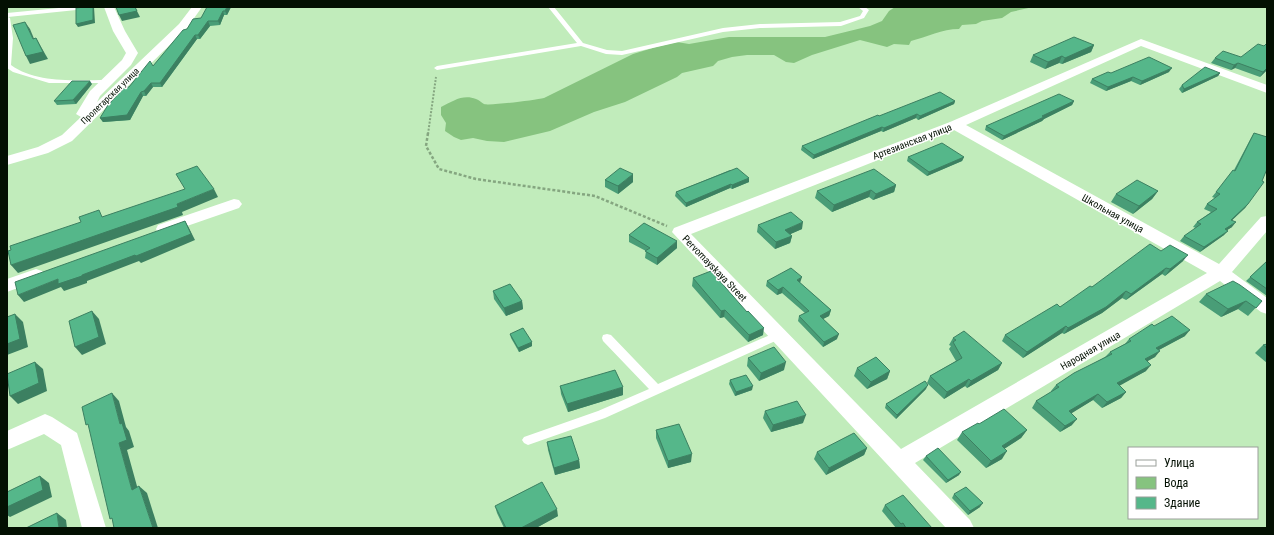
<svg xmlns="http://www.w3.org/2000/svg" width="1274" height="535" font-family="'Roboto Condensed',sans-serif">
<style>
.water{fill:#86c37f}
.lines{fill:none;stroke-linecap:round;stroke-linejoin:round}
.path-far1{stroke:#85a680;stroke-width:2;stroke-dasharray:2 1.5;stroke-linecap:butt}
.path{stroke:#85a680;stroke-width:2.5;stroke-dasharray:3 2;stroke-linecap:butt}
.service{fill:#fff;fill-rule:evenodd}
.minor{fill:#fff;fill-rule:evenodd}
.wall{fill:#499d77}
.shaded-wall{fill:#3c8061}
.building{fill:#55b78a;stroke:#3c8061}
.labels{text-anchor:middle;stroke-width:3;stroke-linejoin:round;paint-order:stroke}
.far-street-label{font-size:9px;fill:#031002;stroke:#fff}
.street-label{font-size:10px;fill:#031002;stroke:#fff}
</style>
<rect width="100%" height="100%" fill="#c1ecbb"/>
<path class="water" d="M895,7h138l-22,5 -9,6 -20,3 -6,3 -14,1 -3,4c-17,0 -32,8 -48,12l-2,4 -15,-1 -7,3 -27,-7 -48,15 -18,8 -8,-1 -12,-7h-27l-15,2 -14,4 -5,5 -31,7 -5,4 -52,25 -31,10 -44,19 -46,11 -17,-1 -14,-3 -12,2 -7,-3 -9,-6 1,-8 -5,-8v-8c12,-6 22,-13 35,-8 3,1 6,4 8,5 7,2 51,-4 60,-6l89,-44 23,-7 21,-5 12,2 40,-7h96l45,-11 12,-5 7,-10z"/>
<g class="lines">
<path class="path-far1" d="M428,134l8,-57"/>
<path class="path" d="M428,133l-2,13 13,23 37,10 119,17 72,30"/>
<g class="service">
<path d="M69,7h20l-3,2 -78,8 2,1 3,20 -2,27c26,19 67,15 97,15l3,2 -1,1h-61l-36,-11 -6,-4v-55z"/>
<path d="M548,7h6l29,36 24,7 15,1 101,-23 37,-4 80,-2 20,-6 3,-5 -5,-4h7l4,3 -5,8 -23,8 -81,2 -37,4 -101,23 -16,-1 -25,-8 -144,24 -3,-2 3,-2 140,-23z"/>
<path d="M779,331l3,1 2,3 -2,3 -177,80 -77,27 -4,-2 -2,-3 2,-3 74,-26 51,-22 -46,-48 -1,-3 1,-3 4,-1 4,1 47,49z"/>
</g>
<g class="minor">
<path d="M104,7h10l11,24 13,22 -7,12 -31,31 -3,6 82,-78 13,-17h10l-15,21 -115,113 -24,12 -41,12v-9l31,-9 24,-12 19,-18 -5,-3 14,-23 32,-31 4,-7 -13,-22z"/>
<path d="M1141,39l126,46v8l-126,-47 -175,79 253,139 42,-47 6,-1v15l-35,41 35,26v16l-6,-2 -41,-31 -305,182 55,57 4,8h-28l-274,-296 2,-4 276,-106zM954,130l253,143 -306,176 -210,-215z"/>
<path d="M234,199l5,1 3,4 -3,4 -75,26 -6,-1 -2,-4 2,-4z"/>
<path d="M36,269l6,2 3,4 -3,4 -35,13v-13z"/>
<path d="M45,414l7,3 25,16 29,95h-24l-21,-83 -17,-11 -37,16v-19z"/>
</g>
</g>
<g class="wall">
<path d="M231,7l-4,8h-3l-4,10 -10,1 -10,13h-3l-35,48h-9l-7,9h-3l-13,24 -27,2 -3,-4 29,-31 24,-21 34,-37 14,-11z"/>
<path d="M1267,43v27l-7,7 -25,-9 -4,2 -20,-7 4,-5 26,-1 23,-11z"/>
<path d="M1094,45l-3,7 -29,12 -3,-1 -14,6 -15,-7 3,-7z"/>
<path d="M1169,72l-29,13 -9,-4 -25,10 -16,-8 2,-4 19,-6z"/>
<path d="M1220,73l-2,3 -36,17 -3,-4 3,-4z"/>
<path d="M92,84l-16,20 -19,1 -3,-4z"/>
<path d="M955,101l-1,3 -36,16 -2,-2 -33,14 -2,-1 -68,28 -12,-9 1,-4 77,-30z"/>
<path d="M1074,101l-2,4 -28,14 -2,2 -40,19 -17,-10 1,-4z"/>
<path d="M1254,133l-6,71 -3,4 -13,12v7l-5,3 -3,5 -24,17 -20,-11 4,-5 12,-8 -3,-1 4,-5 14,-10 -7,-3 3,-5 8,-6 -3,-1 22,-27 17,-32z"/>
<path d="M908,157h56l-2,4 -35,15 -20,-15z"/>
<path d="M730,170l19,12 -17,7 -2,-1 -44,19 -11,-11 1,-4z"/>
<path d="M605,180l28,2 -15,12 -13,-7z"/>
<path d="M896,185l-2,7 -21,8 -4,-3 -37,15 -17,-14 2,-7z"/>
<path d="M1158,191l-6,8 -19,15 -22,-12 5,-8z"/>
<path d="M758,225l44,4 -12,5 2,2 -2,7 -15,6 -18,-17z"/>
<path d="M629,235l48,13 -20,17 -12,-7 1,-7 -17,-9z"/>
<path d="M1161,251l22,10 -18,15 -3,-2 -36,26 -4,-2 -20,15 -38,21 -2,-1 -39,25 -21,-17 3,-6 55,-28 32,-20z"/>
<path d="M1267,261v35l-21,-15z"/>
<path d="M693,278l54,34 16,23 -15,7 -24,-25 -4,1 -28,-32z"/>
<path d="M767,281l33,2 31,27 -2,6 -6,3 14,20 -14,8 -25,-26 1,-5 6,-3 -23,-20 -5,2 -11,-9z"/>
<path d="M493,291l29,10 1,8 -17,7 -12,-17z"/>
<path d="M1206,294l56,7 -14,15 -10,-7 -17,8 -22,-15z"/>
<path d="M1154,326l31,10 -26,14 -4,7 -8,4 -1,10 -27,14 7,7 -5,6 -19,10 -9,-8 -22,13 1,12 -12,7 -28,-24 4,-7 16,-9 -1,-1 5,-6 49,-28 5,-5 15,-8 4,-5z"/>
<path d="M510,334l22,12 -13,6 -8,-14z"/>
<path d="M953,338l49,25 -4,7 -31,18 -2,-2 -21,13 -17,-16 3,-7 26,-15 -7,-12 2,-3 -2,-1z"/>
<path d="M1267,344v19l-12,-10 8,-8z"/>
<path d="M748,358l36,12 -25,11 -12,-15z"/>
<path d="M857,368l33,3 -3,8 -20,10 -13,-13z"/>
<path d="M730,380l22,10 -17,6 -6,-12z"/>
<path d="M560,386l63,9 -55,17 -7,-18z"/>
<path d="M926,389l-30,30 -11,-11 1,-4z"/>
<path d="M765,411l38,12 -32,9 -8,-14z"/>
<path d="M979,424l48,6 -6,8 -17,11 -2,10 -16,9 -29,-28 5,-8z"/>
<path d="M656,430l35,32 -23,6 -12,-30z"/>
<path d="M547,442l32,18 1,8 -25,7 -7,-25z"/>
<path d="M867,448l-3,7 -38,20 -12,-16 3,-7z"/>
<path d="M926,456l33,19 -13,8 -23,-23z"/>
<path d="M954,494l26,13 -12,8 -16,-17z"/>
<path d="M885,505l47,23h-36l-14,-17z"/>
<path d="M495,506l63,10 -22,12h-32l-7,-15z"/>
</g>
<g class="shaded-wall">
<path d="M93,7h1l1,16 -17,4 -2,-3z"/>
<path d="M135,7l5,10 -18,4 -3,-6z"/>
<path d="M227,7h4l-4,8 -2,-4z"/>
<path d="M223,11l1,4 -4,10 -2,-4z"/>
<path d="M208,21l2,5 -10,13 -2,-4z"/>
<path d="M25,22l5,7 7,17 -4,-7z"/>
<path d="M195,35l2,4 -35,48 -2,-4z"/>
<path d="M36,38l12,21 -18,5 -4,-8z"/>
<path d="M1094,45l-3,7 -29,12 3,-6z"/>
<path d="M1062,56l-3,7 -14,6 3,-7z"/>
<path d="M1238,63l-3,5 -4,2 3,-5z"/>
<path d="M1172,68l-3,4 -29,13 2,-4z"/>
<path d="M1267,68v2l-7,7 3,-5z"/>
<path d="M1220,73l-2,3 -36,17 2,-4z"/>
<path d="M1133,77l-2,4 -25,10 2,-4z"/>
<path d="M90,81l2,3 -16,20 -3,-4z"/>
<path d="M151,83l2,4 -7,9 -2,-5z"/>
<path d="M141,92l2,4 -13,24 -27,2 -3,-4z"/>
<path d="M955,101l-1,3 -36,16 2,-4z"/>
<path d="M1074,101l-2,4 -28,14 -2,2 -40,19 2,-4 38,-20z"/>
<path d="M917,114l-1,4 -33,14 1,-4z"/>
<path d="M882,127l-1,4 -68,28 1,-4z"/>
<path d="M964,157l-2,4 -35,15 2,-4z"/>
<path d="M633,174v8l-15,12v-8z"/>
<path d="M749,178v4l-17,7v-4z"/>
<path d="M731,184l-1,4 -44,19v-4z"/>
<path d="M896,185l-2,7 -21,8 3,-6z"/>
<path d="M214,189l4,8 -36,15 1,3 -165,58 -7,-8 166,-61z"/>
<path d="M871,190l-2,7 -37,15 2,-7z"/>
<path d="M1158,191l-6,8 -19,15 6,-8z"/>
<path d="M1248,204l-3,4 -18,17 4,-5z"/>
<path d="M185,221l4,7 6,12 -54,23 -2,-2 -52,20v2l-23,8 -3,-4 -37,15 -6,-7 40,-16 24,-4z"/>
<path d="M803,222l-1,7 -18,8 1,-7z"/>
<path d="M1236,222l-4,5 -11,7 4,-5z"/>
<path d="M1228,231l-4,4 -24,17 4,-5z"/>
<path d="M792,236l-2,7 -15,6 1,-7z"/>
<path d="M677,241v7l-20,17v-7z"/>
<path d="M1188,255l-5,6 -18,15 5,-7z"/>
<path d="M1166,268l-4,6 -36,26 5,-6z"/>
<path d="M802,277l-2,6 -5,2 2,-5z"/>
<path d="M783,287l-1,6 -5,2 1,-5z"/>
<path d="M1126,291l-4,7 -20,15 -38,21 4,-6z"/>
<path d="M522,301l1,8 -17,7 -2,-8z"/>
<path d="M1246,301l-8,8 -17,8 7,-8z"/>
<path d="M725,310l-1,7 -4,1 1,-7z"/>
<path d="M831,310l-2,6 -10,5 1,-5z"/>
<path d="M92,311l7,8 7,25 -24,11 -7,-8z"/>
<path d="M15,314l8,8 5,25 -21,8v-11z"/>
<path d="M1066,326l-4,7 -39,25 4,-6z"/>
<path d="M764,328l-1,7 -15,7 1,-7z"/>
<path d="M1190,330l-5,6 -34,18 5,-6z"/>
<path d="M839,334l-2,5 -14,8 1,-5z"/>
<path d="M532,342v4l-13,6 -1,-4z"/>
<path d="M1160,351l-5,6 -16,9 6,-7z"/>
<path d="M35,362l8,7 4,22 -29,13 -8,-8z"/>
<path d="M786,362l-2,8 -25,11 2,-8z"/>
<path d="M1002,363l-4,7 -31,18 4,-7z"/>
<path d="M1151,365l-5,6 -34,19 5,-7z"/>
<path d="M890,371l-3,8 -20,10 4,-7z"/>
<path d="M969,379l-4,7 -21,13 3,-7z"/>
<path d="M928,385l-2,4 -30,30 1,-4z"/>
<path d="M753,386l-1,4 -17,6 1,-4z"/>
<path d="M623,387v8l-55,17 -1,-8z"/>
<path d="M1126,392l-5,6 -19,10 5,-6z"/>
<path d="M112,393l7,8 7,26 3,4 5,16 -7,3 13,47 -8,-7 -13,-47 1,-19z"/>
<path d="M1098,394l-5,6 -29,18 5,-7z"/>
<path d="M806,415l-3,8 -32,9 2,-7z"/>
<path d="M1077,419l-5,6 -12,7 5,-6z"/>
<path d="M1027,430l-6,8 -25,16 6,-8z"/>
<path d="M867,448l-3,7 -38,20 3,-7z"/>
<path d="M1007,451l-5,8 -16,9 5,-7z"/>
<path d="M692,454l-1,8 -23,6v-7z"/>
<path d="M579,460l1,8 -25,7 -1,-7z"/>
<path d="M961,472l-2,3 -13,8 2,-3z"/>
<path d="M40,476l9,7 3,14 -42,20 -3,-2v-8z"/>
<path d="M139,486l8,7 11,35h-5z"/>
<path d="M983,503l-3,4 -12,8 2,-4z"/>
<path d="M557,509l1,7 -22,12h-15z"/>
<path d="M57,513l9,7 1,8h-8z"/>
</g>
<g class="building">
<path d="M84,7h9v13l-17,4v-16z"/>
<path d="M116,7h19l2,4 -18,4z"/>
<path d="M207,7h20l-2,4h-2l-5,10h-10l-10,14h-3l-35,48h-9l-7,8 -3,1 -14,23 -27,3 8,-13 16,-17 5,-1 21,-26 3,5 30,-36 4,-1 6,-10 8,-1z"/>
<path d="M25,22l8,17 3,-1 7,14 -17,4 -13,-31z"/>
<path d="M1074,37l20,8 -29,13 -3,-2 -14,6 -15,-7z"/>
<path d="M1267,43v25l-4,4 -25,-9 -4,2 -19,-7 8,-7 18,6 17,-13 6,2z"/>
<path d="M1149,57l23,11 -30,13 -9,-4 -25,10 -16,-8 16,-7 3,1z"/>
<path d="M1205,67l15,6 -36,16 -2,-4z"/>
<path d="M72,81h18l-17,19 -19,1z"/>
<path d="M940,92l15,9 -35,15 -3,-2 -33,14 -2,-1 -68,28 -12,-9 76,-31 1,1z"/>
<path d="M1059,94l15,7 -32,15 2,1 -40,19 -18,-10z"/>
<path d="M1254,133l13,4v32l-5,12 2,1 -16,22 -17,16 5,2 -11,7 3,2 -24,16 -20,-11 17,-12 -4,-2 20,-13 -10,-5 13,-10 -4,-2 17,-22 2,1z"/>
<path d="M942,143l22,14 -35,15 -21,-15z"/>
<path d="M197,166l17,23 -37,15 1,3 -167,58 -3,-14 3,-1 -1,-4 71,-24 -2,-5 20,-7 3,7 83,-28 -9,-15z"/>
<path d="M620,168l13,6 -15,12 -13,-6z"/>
<path d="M737,168l12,10 -17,7 -1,-1 -45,19 -10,-11z"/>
<path d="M874,169l22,16 -20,9 -5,-4 -37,15 -17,-14z"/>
<path d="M1137,180l21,11 -19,15 -23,-12z"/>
<path d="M791,212l12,10 -18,8 7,6 -16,6 -18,-17z"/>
<path d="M185,221l6,13 -55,22 -1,-1 -53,20v1l-24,8v-5l-40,16 -3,-13z"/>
<path d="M644,223l33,18 -20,17 -12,-7 5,-3 -21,-13z"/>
<path d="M1150,244l11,7 9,-6 18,10 -18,14 -4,-1 -35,26 -5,-3 -20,16 -38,21 -2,-2 -39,26 -22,-17 52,-31 3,3 30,-21 2,1z"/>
<path d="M1267,261v28l-17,-12z"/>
<path d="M791,268l11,9 -5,3 34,30 -11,6 19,18 -15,8 -25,-26 10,-5 -26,-24 -5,3 -11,-9z"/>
<path d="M711,271l36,41 1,-1 16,17 -15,7 -24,-25 -4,1 -28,-33z"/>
<path d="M1233,281l7,4 22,16 -6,7 -10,-7 -18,8 -22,-15z"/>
<path d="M510,284l12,17 -18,7 -11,-17z"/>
<path d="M92,311l7,26 -24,10 -6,-26z"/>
<path d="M15,314l5,25 -13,5v-27z"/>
<path d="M1172,316l18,14 -34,18 4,3 -15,8 6,6 -34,18 9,9 -19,10 -9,-8 -29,17 8,8 -12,7 -29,-25 23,-14 -3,-2 18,-12 38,-19 -2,-2 21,-11 -2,-2 23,-15 2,2z"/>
<path d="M523,328l9,14 -14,6 -8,-14z"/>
<path d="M964,331l38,32 -31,18 -2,-2 -22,13 -17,-16 32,-18 -9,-16 3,-2 -3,-2z"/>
<path d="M1267,344v4l-4,-3z"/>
<path d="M774,347l12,15 -25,11 -13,-15z"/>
<path d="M876,357l14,14 -19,11 -14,-14z"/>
<path d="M35,362l4,21 -29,13 -3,-22z"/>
<path d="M615,370l8,17 -56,17 -7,-18z"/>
<path d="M746,375l7,11 -17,6 -6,-12z"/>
<path d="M925,381l3,4 -31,30 -11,-11z"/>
<path d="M112,393l8,31 2,-1 5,17 -8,3 13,47 7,-4 14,42h-39l-2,-10 -2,1 -22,-95 -2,1 -4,-18z"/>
<path d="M797,401l9,14 -33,10 -8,-14z"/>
<path d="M1004,409l23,21 -25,16 5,5 -16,10 -29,-29 16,-9 1,1z"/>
<path d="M679,424l13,30 -24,7 -12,-31z"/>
<path d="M854,433l13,15 -38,20 -12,-16z"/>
<path d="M571,436l8,24 -25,8 -7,-26z"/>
<path d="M938,448l23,24 -13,8 -22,-24z"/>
<path d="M40,476l3,14 -36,17v-15z"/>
<path d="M542,482l15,27 -36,19h-15l-11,-22z"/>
<path d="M966,487l17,16 -13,8 -16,-17z"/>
<path d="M903,495l29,33h-26l-3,-5 -2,1 -16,-19z"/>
<path d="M57,513l2,15h-33z"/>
</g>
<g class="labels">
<g class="far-street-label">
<text transform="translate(110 96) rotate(-44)" y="3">Пролетарская улица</text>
</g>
<g class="street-label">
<text transform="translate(912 141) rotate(-21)" y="4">Артезианская улица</text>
<text transform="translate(1113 213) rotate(29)" y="4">Школьная улица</text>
<text transform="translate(715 268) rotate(46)" y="4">Pervomayskaya Street</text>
<text transform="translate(1090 350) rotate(-30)" y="4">Народная улица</text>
</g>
</g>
<rect width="1274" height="535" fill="none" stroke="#031002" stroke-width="16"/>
<rect x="1128" y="447" width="130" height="72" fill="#ffffff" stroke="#9a9f9a"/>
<rect x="1136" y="460" width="20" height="6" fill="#ffffff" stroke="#9a9f9a"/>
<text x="1164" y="467" font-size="12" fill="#031002">Улица</text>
<rect x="1136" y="477" width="20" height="12" fill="#86c37f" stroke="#9a9f9a"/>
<text x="1164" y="487" font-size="12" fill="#031002">Вода</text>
<rect x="1136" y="497" width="20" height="12" fill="#55b78a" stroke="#9a9f9a"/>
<text x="1164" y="507" font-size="12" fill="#031002">Здание</text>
</svg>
